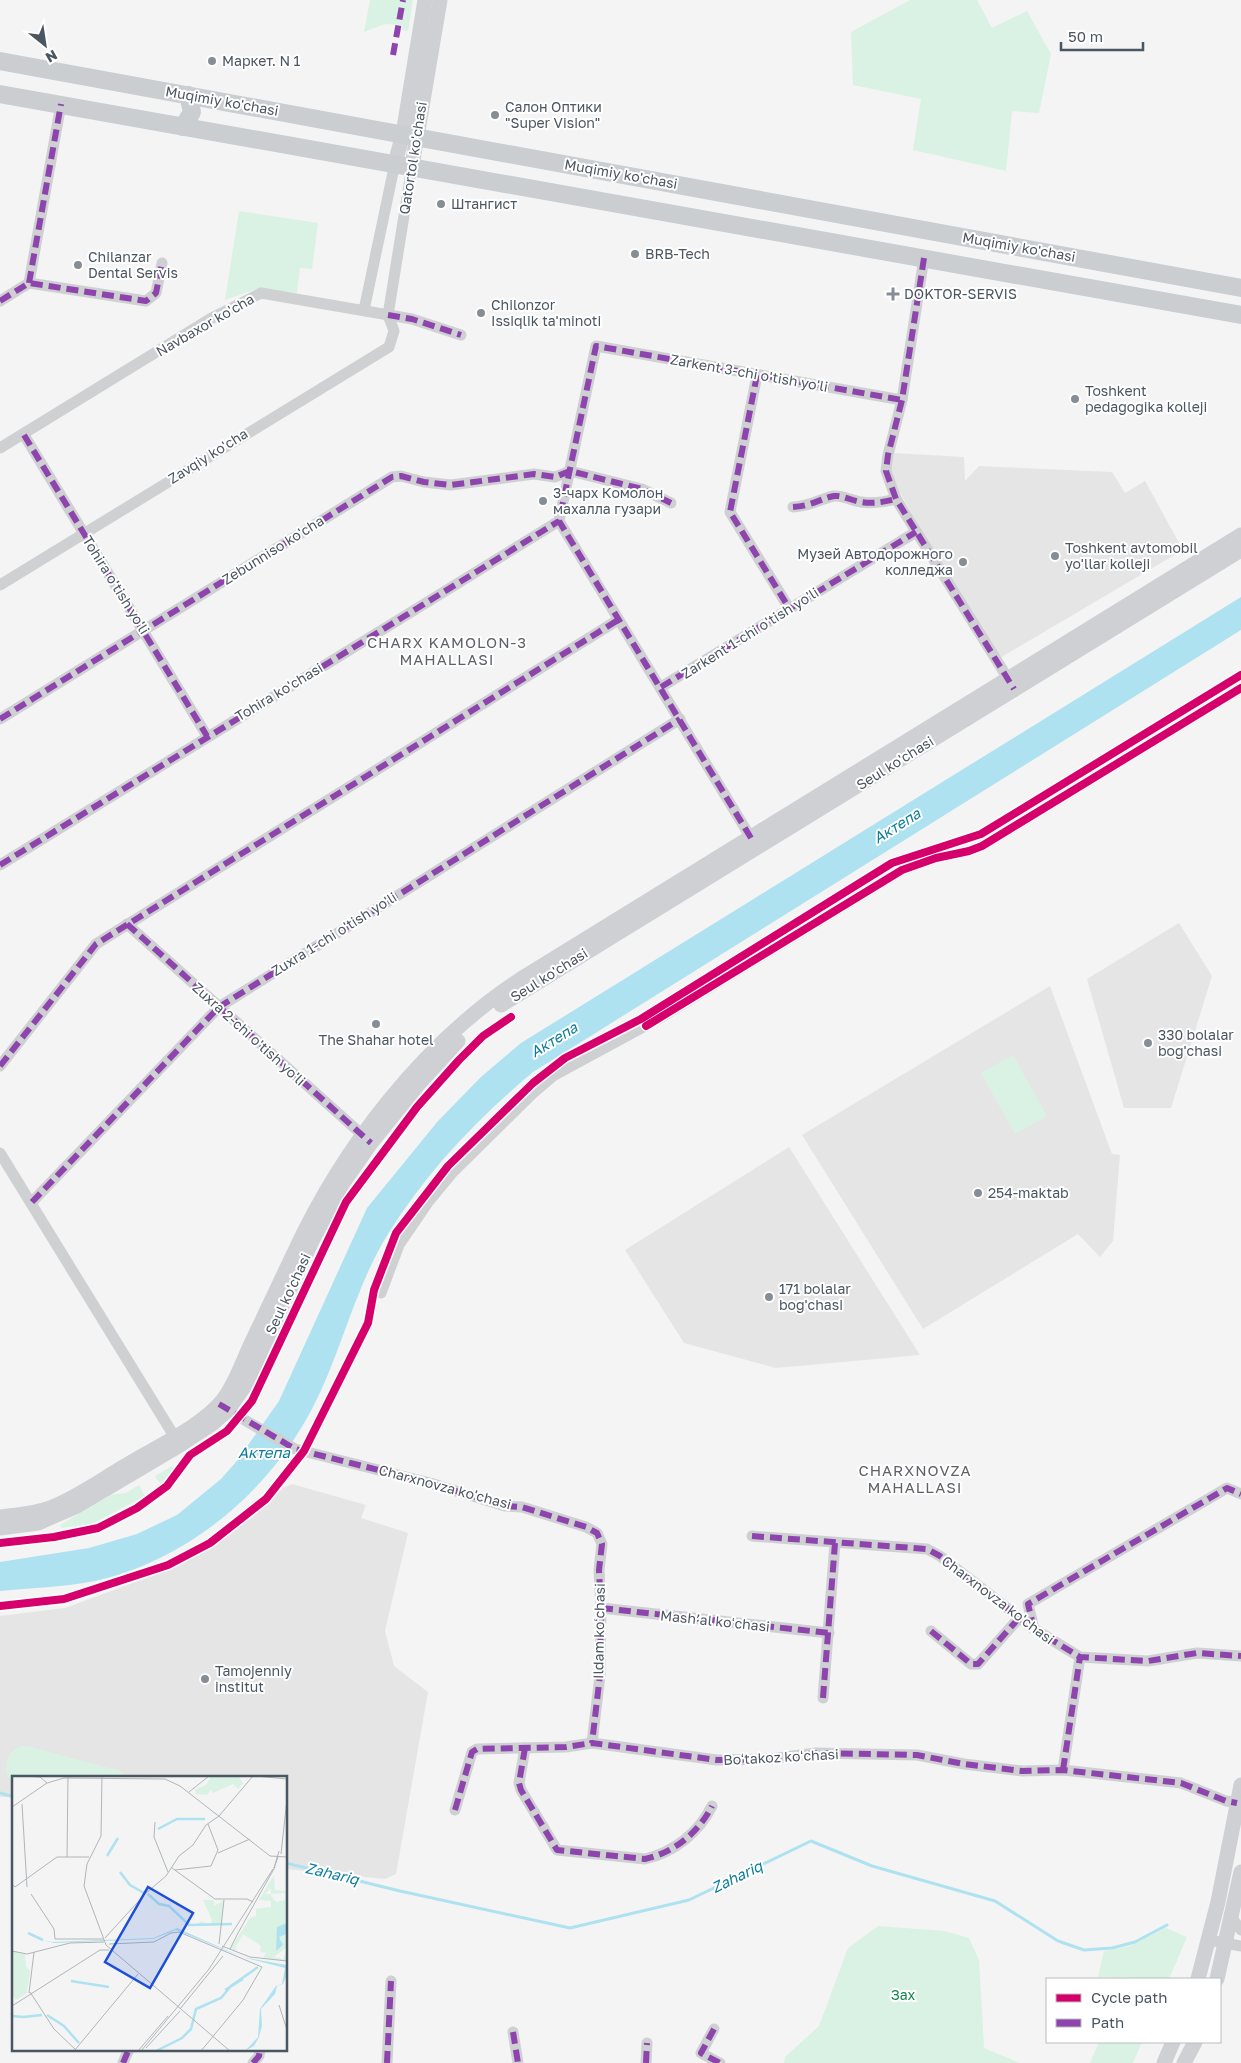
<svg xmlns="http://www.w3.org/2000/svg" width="1241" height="2063" font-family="'Golos Text',sans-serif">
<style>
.education{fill:#e6e5e6}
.green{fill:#d9f2e3}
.water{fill:#aee2f0}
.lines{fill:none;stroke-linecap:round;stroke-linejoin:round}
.stream{stroke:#aee2f0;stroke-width:3}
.minor{stroke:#ced0d2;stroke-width:11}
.secondary{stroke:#ced0d4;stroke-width:15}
.primary{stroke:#caced1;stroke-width:18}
.quiet{stroke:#8e44ad;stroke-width:6;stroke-dasharray:12 6;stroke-linecap:butt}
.cycleway-casing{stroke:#fff;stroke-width:11}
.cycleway{stroke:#d6006c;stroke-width:8}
.poi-dot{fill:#868d94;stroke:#fff;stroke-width:2}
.labels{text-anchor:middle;stroke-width:4;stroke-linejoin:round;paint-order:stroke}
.poi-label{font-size:14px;fill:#4a5661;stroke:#fff;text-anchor:start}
.street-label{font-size:14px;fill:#4a5661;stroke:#fff}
.park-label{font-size:14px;fill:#17864f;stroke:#fff}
.neighbourhood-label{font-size:15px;letter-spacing:1px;fill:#5f6368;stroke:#fff}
.water-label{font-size:15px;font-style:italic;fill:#0c7c9b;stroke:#fff}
.inset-river{fill:none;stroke:#aee2f0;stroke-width:2.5}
.inset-road{fill:none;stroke:#b0b5b9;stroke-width:1}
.view{fill:#1d4ed8;fill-opacity:0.15;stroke:#1d4ed8;stroke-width:2.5}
.inset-edge{fill:none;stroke:#4a5661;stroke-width:2.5}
</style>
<rect width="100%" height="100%" fill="#f4f4f4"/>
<g class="education">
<path d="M894,453l70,4 1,24 14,-15 133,6 13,21 20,-12 38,69 -185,109 -107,-181z"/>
<path d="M1179,923l33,53 -41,132h-47l-37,-129z"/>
<path d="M1050,986l62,168 8,1 -7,86 -13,16 -22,-23 -155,95 -121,-194z"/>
<path d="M789,1147l131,208 -144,13 -92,-25 -59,-93z"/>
<path d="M292,1484l74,21 -5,13 47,15 -23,98 9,35 34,26 -32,182 -11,5 -99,-10v-92h-272v20h-14v-181l65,-8 111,-41 36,-19 25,-19 46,-41z"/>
</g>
<g class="green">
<path d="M370,0h43l-5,31 -6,-1 1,-5 -18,-1 -21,8z"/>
<path d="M910,0h67l15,28 35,-17 24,43 -12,59 -27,-2 -6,60 -93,-21 8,-51 -68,-14 -2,-53z"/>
<path d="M239,211l79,12 -6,46 -12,-1 -3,25 -41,-4 -31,11z"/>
<path d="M1013,1055l34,61 -32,18 -34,-61z"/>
<path d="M172,1466l3,4 -14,15 -6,-9z"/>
<path d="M139,1485l6,11 -53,28 -31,4 -1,-3 51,-30 15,-2z"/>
<path d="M20,1746h7l93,25 8,6h-114v7c-13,-12 -10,-30 6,-38z"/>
<path d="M878,1926l67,5 24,7 10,22 5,88 36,15h-236l1,-6 34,-31 29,-78z"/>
<path d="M1166,1928l21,9 -18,42 -71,-2 6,-26 26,-5z"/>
<path d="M1099,2042h43l-9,21h-43z"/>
</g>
<path class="water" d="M1241,597v33l-708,442c-56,47 -106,99 -145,162 -33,53 -46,116 -74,171 -43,85 -125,155 -219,176 -31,6 -64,7 -95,10v-29l89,-14 48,-14 40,-19 44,-36 15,-17 43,-61 88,-193 71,-87 43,-44 40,-34z"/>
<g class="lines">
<g class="stream">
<path d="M0,1793l14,4"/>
<path d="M286,1863l114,28 170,37 119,-28 122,-59 61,25 123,35 63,40 26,9 28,-2 23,-6 32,-17"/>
</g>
<g class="minor">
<path d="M924,258l-22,142 -14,55 -2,16 10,28 116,186"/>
<path d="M29,283l32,-179"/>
<path d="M0,301l29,-18 117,18 10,-8 6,-30"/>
<path d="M364,310l31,-147"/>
<path d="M757,375l-27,137 59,96"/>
<path d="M24,435l183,301"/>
<path d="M0,448l210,-129 51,-26 151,26 49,16"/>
<path d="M793,507c19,-1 26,-8 41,-11 9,-1 18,5 27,6 12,2 23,0 35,-3"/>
<path d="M0,585l389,-238 5,-16 -6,-16 24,-149"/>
<path d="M661,687l255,-155"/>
<path d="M0,719l392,-242 9,-1 23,6 27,3 83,-11 21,3 15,-6 72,18 29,14"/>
<path d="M751,838l-192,-317 37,-175 306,54"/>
<path d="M0,865l559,-344"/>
<path d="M127,924l241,216"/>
<path d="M0,1066l96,-122 522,-324"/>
<path d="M0,1153l179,291"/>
<path d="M32,1202l187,-195 461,-288"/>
<path d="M381,1293l18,-48 30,-44 24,-29 79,-78 21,-18 107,-58 242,-148 34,-12 33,-7 13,-5 259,-158"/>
<path d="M222,1407l73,42 135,34 75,23 17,1 64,20 11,6 5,11 -3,26 2,38 -1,67 -8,68"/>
<path d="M752,1536l175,13 13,7 94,73 46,28 68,4 49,-8 44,3"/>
<path d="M601,1608l228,25"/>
<path d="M1034,1629l-6,-25 199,-116 14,6"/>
<path d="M931,1631l40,33h7l41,-46"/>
<path d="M823,1698l12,-155"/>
<path d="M525,1748l-6,35 2,7 36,60 88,9c30,-7 54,-27 67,-53"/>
<path d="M1063,1770l17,-113"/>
<path d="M455,1810l17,-58 5,-3 89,-2 26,-4 125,17 53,-1 46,-6 101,2 47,9 58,7 41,-1 118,13 45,18 11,2"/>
<path d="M1232,1918l9,12"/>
<path d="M1209,1940l32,6"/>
<path d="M714,2029l-13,24 19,10"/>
<path d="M513,2032l5,31"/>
<path d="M123,2063l6,-14"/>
<path d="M253,2063l6,-7 1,-7"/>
<path d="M387,2063l4,-82"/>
<path d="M646,2063l1,-20"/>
</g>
<g class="secondary">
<path d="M395,163l8,-29 22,-134"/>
<path d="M412,166l28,-166"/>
<path d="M501,1005l740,-455"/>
<path d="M0,1517c17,-2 34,-3 50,-9 26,-10 51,-28 75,-42 29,-18 76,-39 97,-65 12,-15 19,-35 27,-53 15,-32 30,-63 45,-95 49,-106 129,-210 227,-274l720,-444"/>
<path d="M0,1528l38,-5 39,-17 103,-61 32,-21 16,-14 18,-26 66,-143 29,-55 30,-43 46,-57 41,-45"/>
<path d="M1198,1979l20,-77 23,-117"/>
<path d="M1217,1979l24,-107"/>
<path d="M1164,2063l9,-21"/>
<path d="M1184,2063l11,-21"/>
</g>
<g class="primary">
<path d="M0,61l1241,227"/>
<path d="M0,94l1241,221"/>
<path d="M183,127l9,-15 -4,-17"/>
</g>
<g class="quiet">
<path d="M393,55l10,-55"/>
<path d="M924,258l-22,142 -14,55 -2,16 10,28 118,190"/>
<path d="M29,283l32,-179"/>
<path d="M0,301l29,-18 117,18 10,-8 6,-30"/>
<path d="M388,315l24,4 49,16"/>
<path d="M757,375l-27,137 59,96"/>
<path d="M24,435l183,301"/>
<path d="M793,507c19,-1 26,-8 41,-11 9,-1 18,5 27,6 12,2 23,0 35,-3"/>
<path d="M661,687l255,-155"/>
<path d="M0,719l392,-242 9,-1 23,6 27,3 83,-11 21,3 15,-6 72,18 29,14"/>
<path d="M751,838l-192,-317 37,-175 306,54"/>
<path d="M0,865l559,-344"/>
<path d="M127,924l244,219"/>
<path d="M0,1066l96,-122 522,-324"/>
<path d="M32,1202l187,-195 461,-288"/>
<path d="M219,1404l76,45 135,34 75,23 17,1 64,20 11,6 5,11 -3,26 2,38 -1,67 -8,68"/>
<path d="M752,1536l175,13 13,7 94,73 46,28 68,4 49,-8 44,3"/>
<path d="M601,1608l228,25"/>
<path d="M1034,1629l-6,-25 199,-116 14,6"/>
<path d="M931,1631l40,33h7l41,-46"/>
<path d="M823,1698l12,-155"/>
<path d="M525,1748l-6,35 2,7 36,60 88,9c30,-7 54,-27 67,-53"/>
<path d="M1063,1770l17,-113"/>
<path d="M455,1810l17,-58 5,-3 89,-2 26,-4 125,17 53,-1 46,-6 101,2 47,9 58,7 41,-1 118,13 45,18 11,2"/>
<path d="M714,2029l-13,24 19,10"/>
<path d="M513,2032l5,31"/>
<path d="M123,2063l6,-14"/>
<path d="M253,2063l6,-7 1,-7"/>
<path d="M387,2063l4,-82"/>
<path d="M646,2063l1,-20"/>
</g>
<g class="cycleway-casing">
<g id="cycleway">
<path d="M646,1026l256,-156 34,-12 33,-7 13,-5 259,-158"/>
<path d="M0,1543l54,-6 44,-9 39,-20 30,-22 23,-31 37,-24 25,-30 94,-199 71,-95 42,-47 24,-24 28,-19"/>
<path d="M0,1606l64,-7 104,-34 42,-22 56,-44 38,-48 64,-128 6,-33 22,-57 52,-67 85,-83 32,-25 76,-39 251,-156 89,-29 260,-159"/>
</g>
</g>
<use href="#cycleway" class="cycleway"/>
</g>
<g class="poi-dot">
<circle cx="212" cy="61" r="5"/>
<circle cx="495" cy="115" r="5"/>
<circle cx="441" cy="204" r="5"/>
<circle cx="635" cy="254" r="5"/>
<circle cx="78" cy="265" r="5"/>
<path d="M890.5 286.5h5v5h5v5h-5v5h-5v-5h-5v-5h5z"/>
<circle cx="481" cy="313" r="5"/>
<circle cx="1075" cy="399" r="5"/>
<circle cx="543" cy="501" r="5"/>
<circle cx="1055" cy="556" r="5"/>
<circle cx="963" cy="562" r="5"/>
<circle cx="376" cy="1024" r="5"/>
<circle cx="1148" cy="1043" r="5"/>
<circle cx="978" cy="1193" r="5"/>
<circle cx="769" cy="1297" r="5"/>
<circle cx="205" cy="1679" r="5"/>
</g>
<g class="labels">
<g class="poi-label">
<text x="222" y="66">Маркет. N 1</text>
<text x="505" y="112">Салон Оптики<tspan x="505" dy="16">"Super Vision"</tspan></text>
<text x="451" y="209">Штангист</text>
<text x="645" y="259">BRB-Tech</text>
<text x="88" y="262">Chilаnzаr<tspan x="88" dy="16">Dental Servis</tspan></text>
<text x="904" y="299">DOKTOR-SERVIS</text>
<text x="491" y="310">Chilonzor<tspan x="491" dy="16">Issiqlik ta'minoti</tspan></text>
<text x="1085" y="396">Toshkent<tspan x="1085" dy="16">pedagogika kolleji</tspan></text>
<text x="553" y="498">3-чарх Комолон<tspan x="553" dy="16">махалла гузари</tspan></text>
<text x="1065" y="553">Toshkent avtomobil<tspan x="1065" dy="16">yo'llar kolleji</tspan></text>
<text x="953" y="559" text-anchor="end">Музей Автодорожного<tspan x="953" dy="16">колледжа</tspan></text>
<text x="1158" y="1040">330 bolalar<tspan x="1158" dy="16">bog'chasi</tspan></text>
<text x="376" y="1045" text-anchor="middle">The Shahar hotel</text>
<text x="988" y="1198">254-maktab</text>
<text x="779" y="1294">171 bolalar<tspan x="779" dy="16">bog'chasi</tspan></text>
<text x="215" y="1676">Tamojenniy<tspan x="215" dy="16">institut</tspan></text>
</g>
<g class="street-label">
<text transform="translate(222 101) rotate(10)" y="5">Muqimiy ko'chasi</text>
<text transform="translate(413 158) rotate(-81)" y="5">Qatortol ko'chasi</text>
<text transform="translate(621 174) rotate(10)" y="5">Muqimiy ko'chasi</text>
<text transform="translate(1019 247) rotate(10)" y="5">Muqimiy ko'chasi</text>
<text transform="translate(205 325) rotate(-30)" y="5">Navbaxor ko'cha</text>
<text transform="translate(749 373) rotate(10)" y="5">Zarkent 3-chi o'tish yo'li</text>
<text transform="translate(208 456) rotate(-32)" y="5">Zavqiy ko'cha</text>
<text transform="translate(273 550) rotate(-32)" y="5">Zebunniso ko'cha</text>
<text transform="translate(116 585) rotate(58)" y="5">Tohira o'tish yo'li</text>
<text transform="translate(750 633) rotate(-32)" y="5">Zarkent 1-chi o'tish yo'li</text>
<text transform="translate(279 692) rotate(-31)" y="5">Tohira ko'chasi</text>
<text transform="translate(895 763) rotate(-32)" y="5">Seul ko'chasi</text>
<text transform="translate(334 934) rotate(-32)" y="5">Zuxra 1-chi o'tish yo'li</text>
<text transform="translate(549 975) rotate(-32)" y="5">Seul ko'chasi</text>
<text transform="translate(249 1034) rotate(42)" y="5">Zuxra 2-chi o'tish yo'li</text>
<text transform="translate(288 1294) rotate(-65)" y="5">Seul ko'chasi</text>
<text transform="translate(445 1487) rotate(15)" y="5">Charxnovza ko'chasi</text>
<text transform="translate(998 1600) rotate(37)" y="5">Charxnovza ko'chasi</text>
<text transform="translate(715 1621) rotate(6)" y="5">Mashʼal koʻchasi</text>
<text transform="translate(599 1631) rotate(-89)" y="5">Ildam koʻchasi</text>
<text transform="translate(781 1757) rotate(-3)" y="5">Boʻtakoz koʻchasi</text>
</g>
<g class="park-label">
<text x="903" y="2000">Зах</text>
</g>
<g class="neighbourhood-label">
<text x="447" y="648">CHARX KAMOLON-3<tspan x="447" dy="17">MAHALLASI</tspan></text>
<text x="915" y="1476">CHARXNOVZA<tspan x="915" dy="17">MAHALLASI</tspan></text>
</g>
<g class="water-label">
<text transform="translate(897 826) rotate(-32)" y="5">Актепа</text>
<text transform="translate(554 1040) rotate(-32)" y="5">Актепа</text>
<text x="264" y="1458">Актепа</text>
<text transform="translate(332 1874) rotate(13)" y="5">Zahariq</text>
<text transform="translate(737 1877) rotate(-26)" y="5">Zahariq</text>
</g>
</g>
<g transform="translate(12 1776)">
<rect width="275" height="275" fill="#f4f4f4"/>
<path d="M199,0h27l5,7 -5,6 -5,-5 -20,9 -2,-3 -4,5 -11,-1 -1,-4 11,-5zM262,99l1,15 12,1v56l-13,10 9,2 3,-7 1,9 -24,-3 3,-5 -6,-1 1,-6 -18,-12 -8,14 2,2 -7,-1 20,-31 6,-2v-6l-3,-1 18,-2v-6l-12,-1zM259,113v5l14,-1v7l-9,2 -6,-8h-6l6,-4 -4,-2zM191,124h11v6l10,-6 -3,23 -26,3 6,-5 9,3 2,-4zM0,175l13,3 1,13 4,4 -3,22 -11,7 -4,-5z" fill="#d9f2e3" fill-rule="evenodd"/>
<path d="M275,147l-1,11 -7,3 4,8 -7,6 1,-24zM165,152l65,29 45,8 -1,12 -3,7 -6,2 -2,8 -14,15 1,17 -3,11 -5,9 -9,5 13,-14 2,-28 16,-23 6,-2 3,-16 -43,-11 -66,-27 -23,9 -99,4 -15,-4 13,3 101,-4z" fill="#aee2f0"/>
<path class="inset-river" d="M146,53l19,-10h28M95,80l11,-18M108,96l10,13 14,8M136,118l11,10 10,2 20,19 43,-1M16,157l15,7M59,205l38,6M213,214l18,-11M0,237v3l11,1 19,-2M35,239l17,11 15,17M144,275l26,-13 9,-9 5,-20 25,-11 10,-12 27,-19"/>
<path class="inset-road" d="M11,0l17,1 7,6M90,0l-1,60 -14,28 -3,22 22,59 124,106M244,0l31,3M177,16l20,-16M10,28l5,83M0,31l35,-24 17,-5 101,1 15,7 90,70 17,1M143,46l-1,15 14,35M206,77l32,-14M269,78l6,-55M55,81l1,-80M266,81l-4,11 5,-17M160,92l43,31h32l6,3M163,94l36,-4 7,-16 -10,-26M0,108l3,3 42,-30h32M19,118l23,35 1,10h49M226,157l37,-66M93,162l41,-45 20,-17 13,-20 14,-11 13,-20 13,-9 34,-40M97,168l45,-2 17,-9 8,-1 83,35M207,168l5,-44M210,170l28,11 37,4M218,173l8,-16M0,175l15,3 43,-11 34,-1M18,216l24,37 23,22M17,217l5,-41M267,229l8,25M0,230l88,-56h9M168,233l43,-53M134,272l34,-37M62,275l64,-77M126,275l30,-35M129,275l68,-82 64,-100M189,275l42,-51 19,-33"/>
<path class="view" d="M136,111l45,26 -43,75 -45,-26z"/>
<rect width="275" height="275" class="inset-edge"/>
</g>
<rect x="1046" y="1978" width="175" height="65" fill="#ffffff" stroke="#b7bbc0"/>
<rect x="1056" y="1994" width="25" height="8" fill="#d6006c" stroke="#b7bbc0"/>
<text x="1091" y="2003" font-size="15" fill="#4a5661">Cycle path</text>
<rect x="1056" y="2019" width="25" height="8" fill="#8e44ad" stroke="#b7bbc0"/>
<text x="1091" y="2028" font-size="15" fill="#4a5661">Path</text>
<g transform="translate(45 45) rotate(150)" stroke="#ffffff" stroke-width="4" paint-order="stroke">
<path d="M0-4L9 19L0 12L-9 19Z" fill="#4a5661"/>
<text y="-8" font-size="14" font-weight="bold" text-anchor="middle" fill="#4a5661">N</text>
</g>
<path d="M1061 42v8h82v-8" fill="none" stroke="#4a5661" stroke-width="2.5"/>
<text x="1068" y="42" font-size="15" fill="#4a5661" stroke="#ffffff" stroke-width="4" paint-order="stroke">50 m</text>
</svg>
